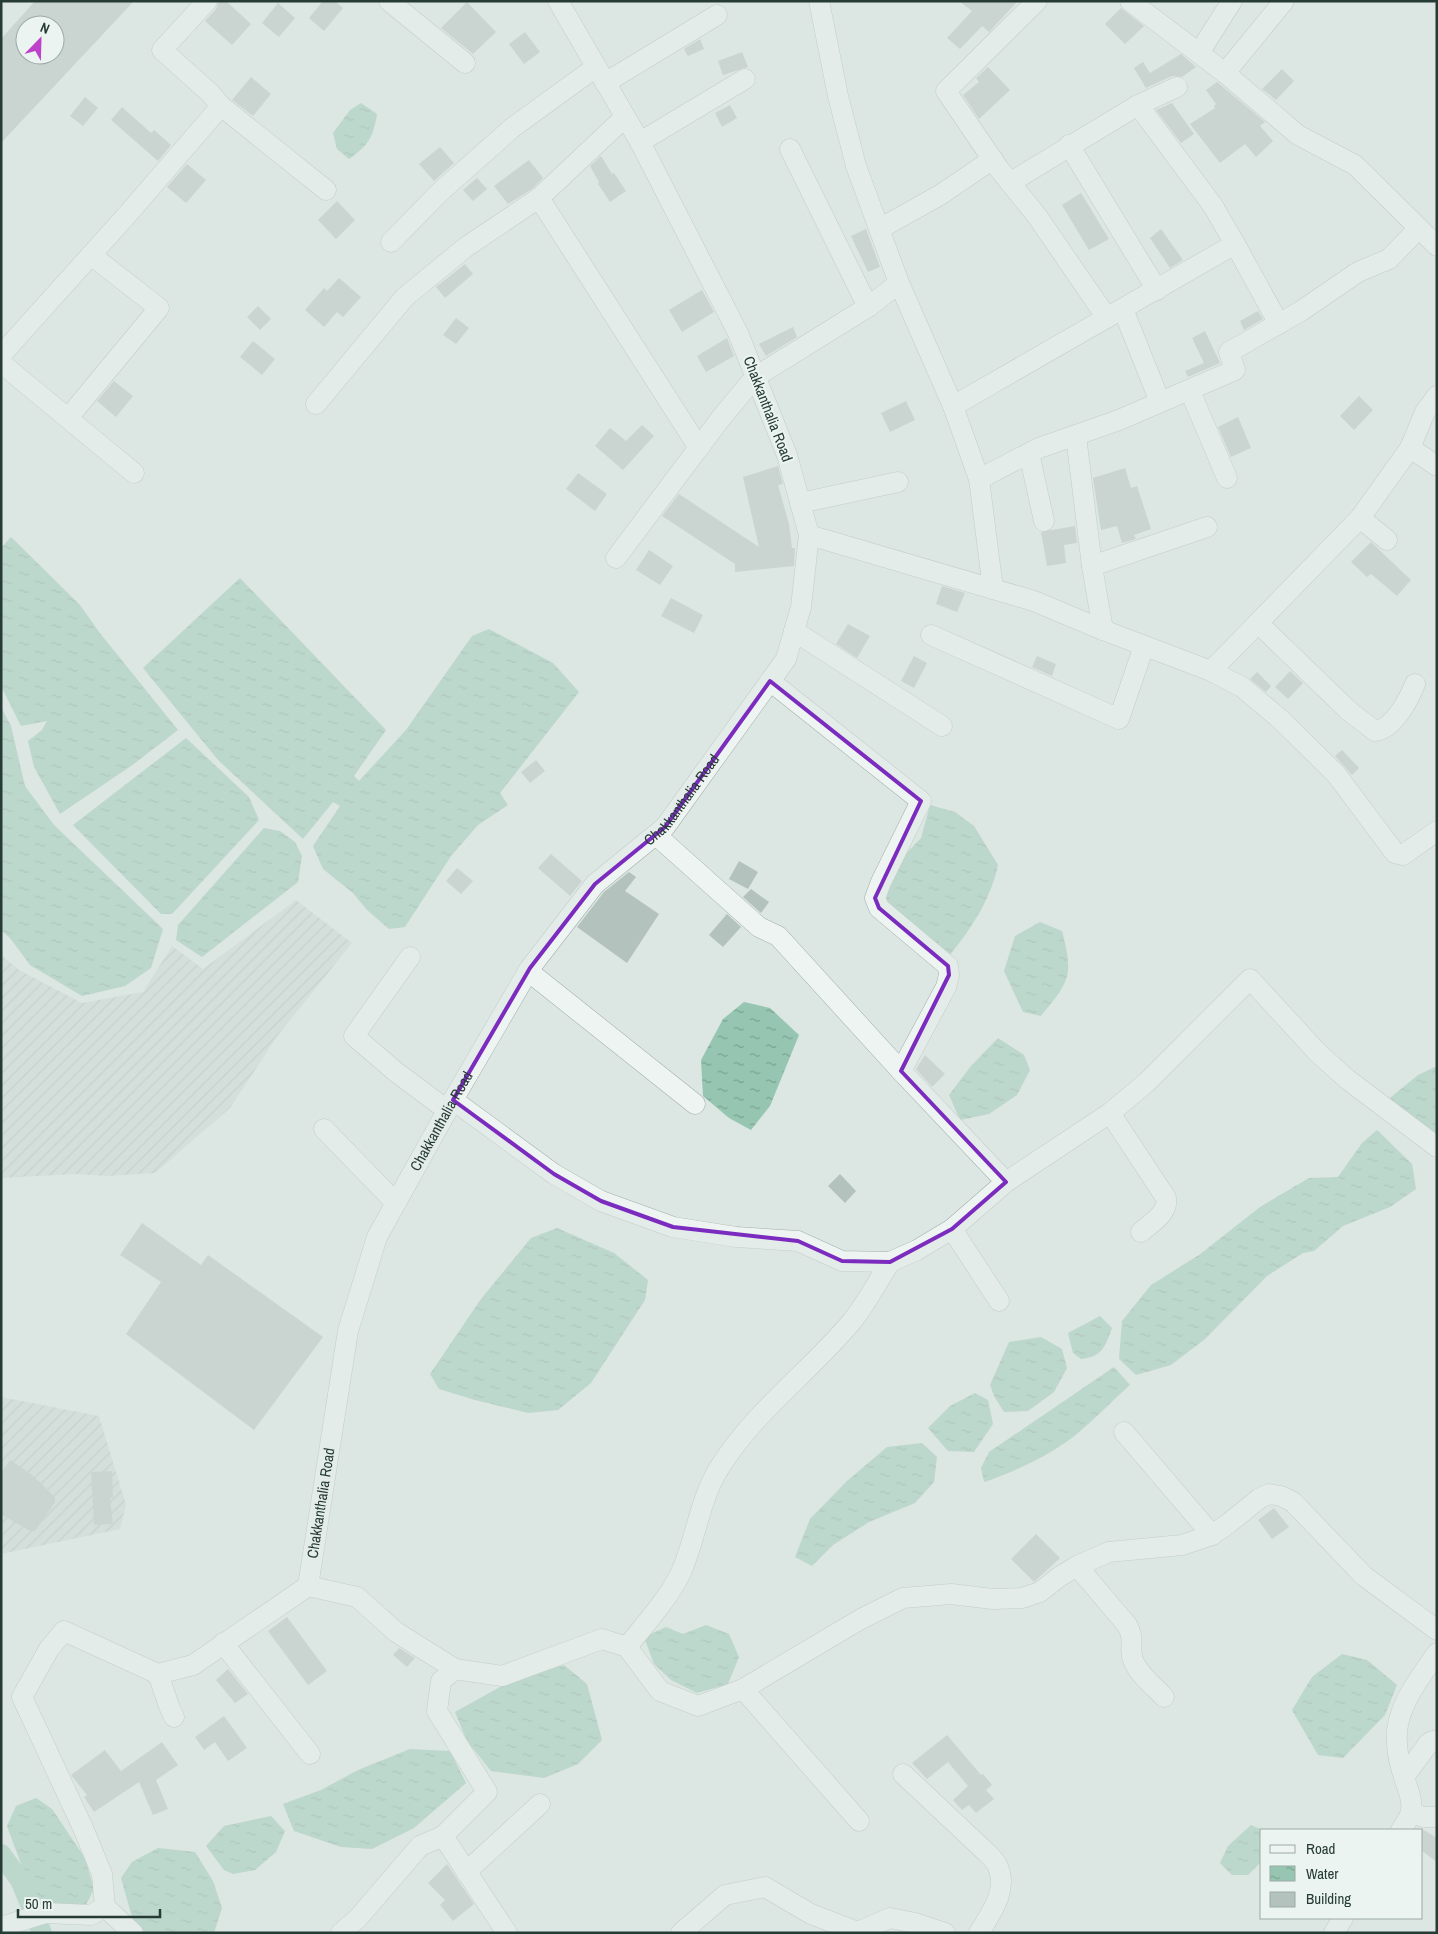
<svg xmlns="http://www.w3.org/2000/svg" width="1438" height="1934" font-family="'Archivo Narrow',sans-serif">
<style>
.industrial{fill:url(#industrial-furrows)}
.water{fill:url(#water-ripples)}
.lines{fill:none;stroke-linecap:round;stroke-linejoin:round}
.canal{stroke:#96c6b1;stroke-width:20}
.building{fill:#b3c2bd;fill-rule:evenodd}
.street-casing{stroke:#a2afab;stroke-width:21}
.street{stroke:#eef4f2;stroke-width:20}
.marked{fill:none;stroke:#7b2cbf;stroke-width:4;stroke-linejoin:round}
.labels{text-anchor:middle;stroke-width:4;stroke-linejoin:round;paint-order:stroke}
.street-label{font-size:15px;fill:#263b35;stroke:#ebf4f0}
</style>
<defs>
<pattern id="industrial-furrows" width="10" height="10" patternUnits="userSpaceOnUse" patternTransform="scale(1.25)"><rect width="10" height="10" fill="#cad7d2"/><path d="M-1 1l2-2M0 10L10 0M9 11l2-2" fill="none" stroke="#adb9b5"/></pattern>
<pattern id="water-ripples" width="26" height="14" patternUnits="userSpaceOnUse" patternTransform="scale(1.25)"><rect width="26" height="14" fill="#96c6b1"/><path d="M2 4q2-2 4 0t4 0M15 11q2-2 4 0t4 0" fill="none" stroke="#7aa291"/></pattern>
</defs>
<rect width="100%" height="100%" fill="#dce6e2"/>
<g class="industrial">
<path d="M296,900l56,43 -74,92 -48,73 -75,65 -47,3 -33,-2 -74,4v-223l18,15 63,33 61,-11 29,-46 31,23z"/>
<path d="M1,1397l98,19 27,89 -6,24 -119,25z"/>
</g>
<g class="water">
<path d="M361,103l16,11c-4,23 -8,31 -28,45l-12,-10 -4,-16 17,-23z"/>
<path d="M11,537l69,68 19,27 79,98 -47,36 -71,48 -26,-47 -6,-26 14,-11 5,-9 -26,5 -20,-40v-138z"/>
<path d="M240,578l146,152 -32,46 5,5 47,-51 66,-94 17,-7 64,34 26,29 -79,101 8,12 -30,20 -27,31 -46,71 -16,2 -22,-19 -14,-17 -30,-24 -10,-23 27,-40 -7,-4 -30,37 -85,-79 -75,-92z"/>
<path d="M1,707l10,19 14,60 29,39 109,104 -12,39 -26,18 -43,10 -52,-31 -20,-27 -9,-8z"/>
<path d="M186,738l63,59 10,23 -87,94h-11l-88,-89z"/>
<path d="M930,805l25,7 19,14 24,39c-8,37 -29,67 -53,96l-56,-49 -5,-20 15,-31 22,-23z"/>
<path d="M264,828l16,3 15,11 7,14 -4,26 -96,75 -26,-17 2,-15z"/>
<path d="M1040,922l22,9c3,12 7,27 6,40 -2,17 -17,32 -27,45l-18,-4 -19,-41 11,-35z"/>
<path d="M744,1002l26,6 29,27 -29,71 -19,24 -22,-12 -26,-22 -2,-36 22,-41z"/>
<path d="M998,1038l26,17 6,15 -13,25 -28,19 -29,6 -11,-25 22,-29z"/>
<path d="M1437,1066v77l-52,-41 33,-27z"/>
<path d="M1377,1130l35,34 4,25 -26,18 -47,19 -29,25 -11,2 -36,23 -62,63 -34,26 -35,10 -17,-16 3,-38 29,-36 48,-30 61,-48 49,-29 29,-1 24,-34z"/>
<path d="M557,1228l57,25 34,27 -3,20 -54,83 -33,27 -30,3 -53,-13 -36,-11 -9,-15 51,-75 50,-61z"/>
<path d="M1100,1316l12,12c-7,19 -10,29 -31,31l-8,-6 -5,-20z"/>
<path d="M1041,1337l21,12 5,19 -13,24 -26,19 -24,1 -10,-16 -4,-11 19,-43z"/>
<path d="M1114,1367l16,18c-17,15 -33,32 -51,47 -22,20 -67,41 -95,50l-3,-14 8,-16z"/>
<path d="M975,1393l13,7 5,24 -19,28 -26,-1 -20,-23 22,-22z"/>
<path d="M922,1443l15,14 -3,25 -19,21 -46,19 -36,23 -21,21 -17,-9 15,-38 37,-38 40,-34z"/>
<path d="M706,1625l23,9 10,23 -11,27 -31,9 -26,-13 -17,-16 -10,-27 22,-10 17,7z"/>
<path d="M1342,1654l25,6 30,25 -12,30 -42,43 -25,-3 -26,-45 20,-33z"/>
<path d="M564,1665l23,19 15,56 -24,24 -34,14 -53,-7 -24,-30 -12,-29 56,-31z"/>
<path d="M410,1749l40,2 16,32 -52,45 -42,21 -31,-2 -47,-16 -11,-27 38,-14 37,-20z"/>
<path d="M36,1798l16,11 33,49 9,31 -10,20h-37l-19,-26 -21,-57 9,-20z"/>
<path d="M271,1816l14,15 -9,21 -21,18 -22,4 -9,-4 -18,-24 18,-20z"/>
<path d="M1251,1825l11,5v31l-14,14h-16l-12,-12 8,-17z"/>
<path d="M158,1848l37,4 18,29 9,27 -8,25h-69l-12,-12 -12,-43 11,-16z"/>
</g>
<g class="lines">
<path class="canal" d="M1,1854l19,26 22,53"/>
</g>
<g class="building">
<path d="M35,1h99l-133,142v-104zM25,25h30v30h-30z"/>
<path d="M219,1h7l25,23 -19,21 -27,-24 11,-12z"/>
<path d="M323,1h12l8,7 -19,23 -15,-13z"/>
<path d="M959,1h59l-29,31 -7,-6 -22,23 -13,-11 25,-27z"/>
<path d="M467,2l29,30 -23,22 -32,-26z"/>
<path d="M278,3l17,15 -16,19 -17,-14z"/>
<path d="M1121,8l23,18 -19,18 -20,-20z"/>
<path d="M525,32l15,20 -16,12 -15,-20z"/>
<path d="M700,39l4,10 -16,7 -4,-7z"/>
<path d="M742,52l6,15 -25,8 -5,-14z"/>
<path d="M1181,54l15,13 -14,10 -10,-1 -26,12 -12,-20 9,-6 7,11z"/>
<path d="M988,67l22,23 -31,29 -16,-24 16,-13 -3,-4z"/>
<path d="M1282,69l12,12 -18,19 -14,-11z"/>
<path d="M251,77l20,17 -18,22 -21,-16z"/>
<path d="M1217,82l48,40 -5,4 13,15 -17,16 -11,-13 -25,19 -30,-39 25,-16 -1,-2 2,-2 -10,-14z"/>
<path d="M85,97l13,11 -15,18 -13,-10z"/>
<path d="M1172,103l22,31 -13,9 -25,-33z"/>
<path d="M730,105l7,13 -15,9 -7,-14z"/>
<path d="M122,107l29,26 3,-3 17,15 -13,16 -47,-41z"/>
<path d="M440,147l14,16 -20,18 -15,-17z"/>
<path d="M601,156l11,18 2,-1 12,18 -16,11 -12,-18 1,-2 -9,-16z"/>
<path d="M529,160l14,18 -11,11 -24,15 -14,-18z"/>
<path d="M187,164l19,16 -20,23 -19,-16z"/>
<path d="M477,178l10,11 -14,12 -10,-11z"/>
<path d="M1081,193l28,46 -20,11 -27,-45z"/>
<path d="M337,201l18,19 -19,19 -18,-19z"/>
<path d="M866,229l14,38 -12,5 -17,-36z"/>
<path d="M1161,229l22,31 -13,8 -20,-30z"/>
<path d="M465,264l8,10 -28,24 -9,-11z"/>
<path d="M339,278l22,19 -18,20 -6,-5 -13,15 -19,-17 19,-22 3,3z"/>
<path d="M702,290l12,22 -32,20 -13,-22z"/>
<path d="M258,306l13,13 -11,11 -13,-13z"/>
<path d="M1258,311l5,8 -19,11 -4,-9z"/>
<path d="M456,318l13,10 -13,16 -13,-9z"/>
<path d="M793,327l4,10 -31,19 -7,-12z"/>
<path d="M1205,331l15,32 -32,14 -3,-6 19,-8 -12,-25z"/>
<path d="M727,338l7,18 -28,16 -9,-16z"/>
<path d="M253,341l22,18 -13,16 -22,-18z"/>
<path d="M114,381l19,15 -17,21 -19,-16z"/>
<path d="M1359,396l14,14 -19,20 -14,-14z"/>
<path d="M906,401l9,19 -25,12 -9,-19z"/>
<path d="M1238,417l13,31 -20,9 -13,-30z"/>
<path d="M642,425l12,11 -31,34 -28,-24 15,-18 16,13z"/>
<path d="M778,466l5,18 -5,1 11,39 3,24h3l-1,18 -59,6v-8l-73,-48 17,-22 80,53 -16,-70z"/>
<path d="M1125,468l6,20 6,-2 14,43 -17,6 2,4 -14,4 -5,-17 -16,4 -8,-52z"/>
<path d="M578,473l29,21 -12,17 -29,-22z"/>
<path d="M1075,526l2,17 -13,2 2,18 -19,3 -6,-34z"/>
<path d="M1371,542l40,38 -14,16 -26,-22 -4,3 -16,-15z"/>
<path d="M649,550l24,16 -13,19 -24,-15z"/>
<path d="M942,586l23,7 -8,19 -21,-8z"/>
<path d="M671,598l32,17 -9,18 -33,-17z"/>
<path d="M848,624l22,12 -13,22 -21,-14z"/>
<path d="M914,656l13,7 -13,25 -13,-7z"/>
<path d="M1037,656l19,8 -4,12 -20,-9z"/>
<path d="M1290,671l13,12 -15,16 -13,-12z"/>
<path d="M1257,672l14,14 -5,6 -16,-13z"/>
<path d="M1342,750l17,18 -7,7 -17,-19z"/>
<path d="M536,760l9,11 -15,12 -9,-11z"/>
<path d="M551,854l31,27 -12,15 -32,-28z"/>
<path d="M739,861l19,11 -10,17 -19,-10z"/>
<path d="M457,868l16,13 -12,13 -15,-13z"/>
<path d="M629,872l7,5 -11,14 34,23 -32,49 -50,-36 27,-35z"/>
<path d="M751,889l18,13 -8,11 -18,-16z"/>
<path d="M727,914l14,13 -18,20 -14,-12z"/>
<path d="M925,1055l20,19 -13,13 -16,-18z"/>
<path d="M840,1174l16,17 -11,12 -17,-17z"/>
<path d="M142,1223l59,42 7,-10 115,82 -69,93 -128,-96 35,-52 -41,-27z"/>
<path d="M10,1460l21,14 24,23v5l-20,29h-5l-29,-17v-41z"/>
<path d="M112,1471l1,27h-3l3,26 -19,1 -3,-53z"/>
<path d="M1274,1508l15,19 -17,12 -14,-19z"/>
<path d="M1036,1534l24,24 -26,24 -23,-23z"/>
<path d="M287,1617l40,54 -19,14 -40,-54z"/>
<path d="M399,1648l16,10 -8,9 -14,-12z"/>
<path d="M228,1669l20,25 -13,9 -19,-23z"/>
<path d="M224,1716l23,32 -19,13 -13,-19 -11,8 -9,-13z"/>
<path d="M947,1735l34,40 2,-1 9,11 -6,5 8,9 -18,14 -7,-8 -7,5 -9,-10 15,-14 -20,-24 -21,17 -15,-16z"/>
<path d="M162,1742l16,23 -22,15 12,29 -15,6 -14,-33 -45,30 -10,-15 3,-2 -16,-20 34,-25 16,21z"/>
<path d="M1422,1829l15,9v24l-15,-11z"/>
<path d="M447,1864l27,40 -21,17 -13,-16 5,-5 -17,-17z"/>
</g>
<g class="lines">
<g class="street-casing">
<g id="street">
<path d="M207,1l-45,49 48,43 11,13 105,84"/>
<path d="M389,1l76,62"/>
<path d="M819,1l19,95 18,70 43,117 54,123 26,73 14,110"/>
<path d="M1037,1l-91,90 53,78 38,47 70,102"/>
<path d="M1130,1l95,72 73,62 57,30 82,81"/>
<path d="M1199,53l33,-52"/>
<path d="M1225,73l59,-72"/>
<path d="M605,83l112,-68"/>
<path d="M640,142l105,-63"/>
<path d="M1069,145l88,145"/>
<path d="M790,149l78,158"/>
<path d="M1011,182l127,-77 39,-18"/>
<path d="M539,198l160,250"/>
<path d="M879,229l61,-34 53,-36"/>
<path d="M391,242l49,-50 72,-64 84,-61"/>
<path d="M1235,244l44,80"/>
<path d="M1123,309l37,93"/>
<path d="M1,355l126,-140 94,-109"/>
<path d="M1,363l133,110"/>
<path d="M1190,391l37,87"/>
<path d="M316,404l89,-107 61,-50 73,-49 86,-81"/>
<path d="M953,406l282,-162 -22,-38 -75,-101"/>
<path d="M68,418l91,-110 -68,-53"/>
<path d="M1076,436l16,130 11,64"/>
<path d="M1410,448l27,18"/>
<path d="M1029,453l15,68"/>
<path d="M979,479l60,-31 80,-28 116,-50 -6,-18 72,-41 57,-39 31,-13 29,-30"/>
<path d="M800,503l98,-21"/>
<path d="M1360,518l50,-70 15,-36 12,-16"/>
<path d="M809,535l225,66 69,29 108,41 31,16 38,32 56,55 59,79 8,2 34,-24"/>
<path d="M616,558l105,-140 34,-41 113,-70 31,-24"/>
<path d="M1092,566l115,-39"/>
<path d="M1258,623l91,88 26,20c18,-1 34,-32 40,-47"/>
<path d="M794,631l148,95"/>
<path d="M931,635l188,84 25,-73"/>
<path d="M1211,671l149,-153 27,22"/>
<path d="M770,681l151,120 -40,81 -6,16 4,10 69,58 1,9 -3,12 -45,84"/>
<path d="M656,835l103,92 19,9 123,135 105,111"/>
<path d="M410,957l-56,79 42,36 51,38"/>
<path d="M528,971l167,133"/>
<path d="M453,1100l101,74 47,27 72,26 63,10 62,4 44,20 48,1 27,-12 35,-21 54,-47 104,-69 36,-30 104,-104 68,74 29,26 90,68"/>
<path d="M1110,1113l56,85c3,15 -15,25 -25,34"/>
<path d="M324,1129l72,74"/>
<path d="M952,1229l47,72"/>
<path d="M1124,1432l88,103"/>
<path d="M1077,1566l50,59c9,16 1,21 6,35 5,14 21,26 31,37"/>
<path id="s1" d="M308,1586l40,-255 29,-94 76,-137 77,-132 65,-84 70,-57 121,-168 15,-52 8,-72 -22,-80 -49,-122 -98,-191 -82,-141"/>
<path d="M223,1643l87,111"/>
<path d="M627,1647c18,-23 44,-51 55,-77 14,-33 18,-70 36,-100 35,-58 93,-99 135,-150 14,-18 25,-39 37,-58"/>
<path d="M455,1669l-14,12 -4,30 50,81 -44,44 64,97"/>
<path d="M158,1674l11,32 5,11"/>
<path d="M743,1689l116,132"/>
<path d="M903,1774l83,78c4,4 10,9 12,15 10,24 -7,46 -19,66"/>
<path d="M1404,1777l25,-34 4,-2 4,1"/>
<path d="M1411,1812l12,5h14"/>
<path d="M1401,1830c4,-6 9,-12 10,-20 2,-12 -4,-22 -7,-33 -5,-14 -8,-32 -7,-46 3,-29 24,-55 40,-78"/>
<path d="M466,1872l74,-68"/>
<path d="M105,1907l28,26"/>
<path d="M1,1927l45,-14 45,2 14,-8 -3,-33 -19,-46 -61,-131 27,-48 15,-18 94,43 35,-9 115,-79 49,11 39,35 59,37 47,7 100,-37 25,8 33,44 38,15 45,-17 118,-70 42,-21 48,-4 42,5 29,-1 18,-6 19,-15 18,-11 32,-14 73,-7 30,-10 17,-12 31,-25 9,-4 12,2 12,6 71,74 73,54"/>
<path d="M341,1933l17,-15 62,-72 23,-10"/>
<path d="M681,1933l44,-38 40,-8 46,27 47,18 32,-14 25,5 30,10"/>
<path d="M1334,1933l9,-15"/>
</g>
</g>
<use href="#street" class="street"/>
</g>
<path d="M0 0H1438V1934H0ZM770,681l151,120 -46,97 4,10 69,58 1,9 -48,96 105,111 -54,47 -62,33 -48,-1 -44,-20 -125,-14 -72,-26 -47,-27 -101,-74 77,-132 65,-84 70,-57z" fill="#dce6e2" fill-opacity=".55" fill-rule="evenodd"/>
<path class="marked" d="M770,681l151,120 -46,97 4,10 69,58 1,9 -48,96 105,111 -54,47 -62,33 -48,-1 -44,-20 -125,-14 -72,-26 -47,-27 -101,-74 77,-132 65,-84 70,-57z"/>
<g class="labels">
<g class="street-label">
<text transform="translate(768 409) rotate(69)" y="5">Chakkanthalia Road</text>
<text dy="5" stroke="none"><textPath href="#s1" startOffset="894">Chakkanthalia Road</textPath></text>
<text dy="5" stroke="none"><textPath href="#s1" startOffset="489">Chakkanthalia Road</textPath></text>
<text dy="5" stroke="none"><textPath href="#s1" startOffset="84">Chakkanthalia Road</textPath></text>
</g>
</g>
<rect width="1438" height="1934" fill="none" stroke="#263b35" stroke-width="5"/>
<rect x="1260" y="1829" width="162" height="90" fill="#ebf4f0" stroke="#9caaa5"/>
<rect x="1270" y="1845" width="25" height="8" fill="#eef4f2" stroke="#9caaa5"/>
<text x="1306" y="1854" font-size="15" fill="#263b35">Road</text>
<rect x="1270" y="1866" width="25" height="15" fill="url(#water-ripples)" stroke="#9caaa5"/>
<text x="1306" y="1879" font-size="15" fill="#263b35">Water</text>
<rect x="1270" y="1892" width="25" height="15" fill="#b3c2bd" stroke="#9caaa5"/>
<text x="1306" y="1904" font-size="15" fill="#263b35">Building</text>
<g transform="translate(40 40) rotate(23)"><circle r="24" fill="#ebf4f0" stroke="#9caaa5"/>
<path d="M0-4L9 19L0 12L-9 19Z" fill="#be40cb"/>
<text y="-8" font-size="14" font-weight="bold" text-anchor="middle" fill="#263b35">N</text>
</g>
<path d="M18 1909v8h142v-8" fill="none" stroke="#263b35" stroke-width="2.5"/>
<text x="25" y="1909" font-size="15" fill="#263b35" stroke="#ebf4f0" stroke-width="4" paint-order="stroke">50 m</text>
</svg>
